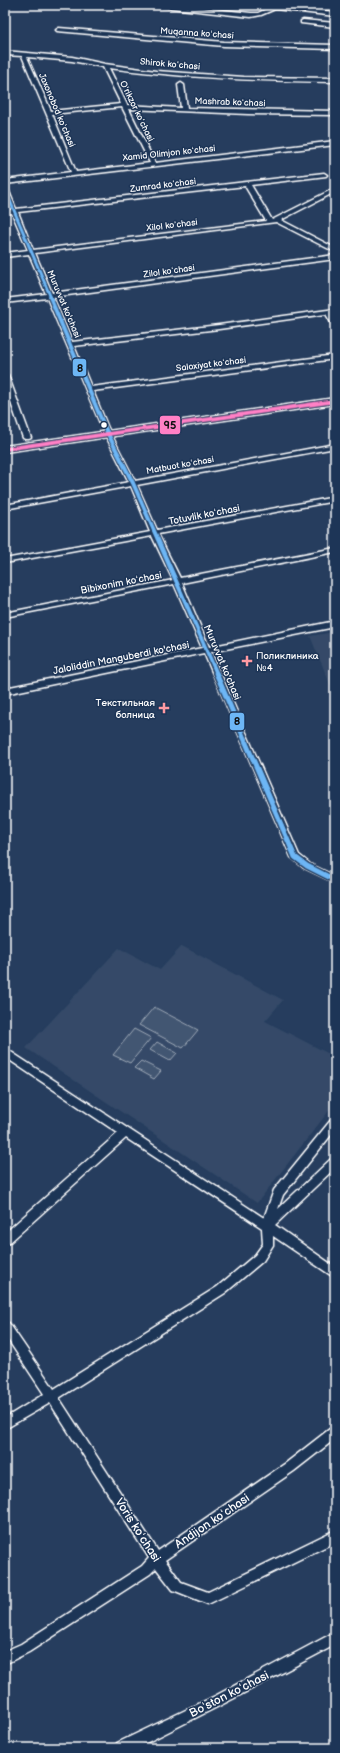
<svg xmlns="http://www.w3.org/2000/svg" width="340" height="1753" font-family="'Balsamiq Sans',sans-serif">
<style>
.built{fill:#344a68}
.green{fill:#425672;stroke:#a0aab8}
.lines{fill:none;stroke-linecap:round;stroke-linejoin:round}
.minor-casing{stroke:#fff;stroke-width:3}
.major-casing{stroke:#fff;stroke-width:3}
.minor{fill:#1d3557;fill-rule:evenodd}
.major{fill:#1d3557;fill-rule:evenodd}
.bus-1-far2-casing{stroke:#1d3557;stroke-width:5}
.bus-1-far1-casing{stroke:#1d3557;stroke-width:6}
.bus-1-casing{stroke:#1d3557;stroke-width:8}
.bus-2-casing{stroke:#1d3557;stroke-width:6}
.bus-1-far2{stroke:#6db6f5;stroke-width:3}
.bus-1-far1{stroke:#6db6f5;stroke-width:4}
.bus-1{stroke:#6db6f5;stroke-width:5}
.bus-2{stroke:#ff80c5;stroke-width:4}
.bus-dot{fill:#fff;stroke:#1d3557;stroke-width:1.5}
.poi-dot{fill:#ff9aa2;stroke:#1d3557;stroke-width:1.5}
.labels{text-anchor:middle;stroke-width:3;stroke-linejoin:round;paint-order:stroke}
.far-street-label{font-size:9px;fill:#fff;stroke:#1d3557}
.street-label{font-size:10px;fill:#fff;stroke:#1d3557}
.poi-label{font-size:10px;fill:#fff;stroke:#1d3557;text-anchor:start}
.near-street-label{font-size:12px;fill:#fff;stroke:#1d3557}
.line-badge{stroke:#1d3557;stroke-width:1.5}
.pale-badge-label{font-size:11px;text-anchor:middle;font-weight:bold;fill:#111}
</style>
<rect width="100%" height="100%" fill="#263d5e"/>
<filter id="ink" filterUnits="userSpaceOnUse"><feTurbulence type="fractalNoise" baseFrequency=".025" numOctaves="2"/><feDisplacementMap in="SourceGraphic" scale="8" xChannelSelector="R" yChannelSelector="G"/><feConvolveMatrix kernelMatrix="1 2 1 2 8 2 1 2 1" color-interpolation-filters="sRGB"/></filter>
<g filter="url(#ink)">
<g class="built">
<path d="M335,632v64l-25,-60z"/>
<path d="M182,946l101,54 -18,21 70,36v46l-78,100 -231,-155 93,-100 41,22z"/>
</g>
<g class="green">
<path d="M154,1007l44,23 -15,18 -44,-23z"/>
<path d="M134,1029l17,9 -21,25 -17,-8z"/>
<path d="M157,1042l20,11 -7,8 -20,-11z"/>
<path d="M141,1061l20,10 -7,8 -20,-11z"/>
</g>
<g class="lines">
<g class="minor-casing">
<g id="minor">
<path d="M159,5h17l75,8h7l17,-8 60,7v4l-60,-7 -14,6 -10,2 -89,-10z"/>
<path d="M303,20l32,3v4l-34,-4v-2z"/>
<path d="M59,28l165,14 111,3v4l-111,-3 -167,-15 -1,-1z"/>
<path d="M5,51l67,6 33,7 51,7 88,6 91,1v4c-76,-1 -151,-4 -226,-14l18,37 54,3 -3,-23 3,-2 3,2 3,23 148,3v4l-87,-1 -119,-5 26,54 180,-22v4l-330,39v-4l66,-8 -49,-116 -17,-1zM27,57l45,4 31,6 18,37 -70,7zM122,107l28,56 -74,9 -24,-58z"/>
<path d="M324,173l3,2 -1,1 -75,9 21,35 63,-32v4l-54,28 54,28v4l-59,-30 -241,31 17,40 283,-38v4l-282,38 19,45 147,-17 116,-16v4h-3l3,6v8l-2,-1 -7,-12 -107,15 -145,17 17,41 244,-32v4l-242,32 15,37 27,53 200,-37v4l-198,37 20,45 178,-33v4l-177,33 22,44 155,-30v4l-153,31 27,64 126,-26v6l-124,25 88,203 11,9 25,12v7l-31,-15 -13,-11 -87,-204 -199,41v-6l197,-40 -28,-64 -169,33v-4l168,-33 -21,-44 -147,27v-4l145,-27 -19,-46 -126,23v-4l124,-23 -27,-54 -55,-130 -42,5v-4l41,-5 -17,-40 -24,3v-4l23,-3 -16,-37 -7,1v-4h6l-6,-14v-9l3,2 8,20zM245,186l21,35 -233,29 -15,-38z"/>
<path d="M5,373l3,2 23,63 -2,1h-4l-2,-1 -18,-53z"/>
<path d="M5,1048l259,170 10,-28 57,-70 4,-1v11l-52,65 -5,14 53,-50 4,-1v10l-60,57 60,42v11l-62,-42v9l-10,16 -38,32 -166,105 99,153 128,-88 45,-35 4,-1v12l-41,32 -129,89 16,22 27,10 127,-62v12l-127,62 -35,-14 -17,-22 -6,6 -121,78 -24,12v-13l16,-7 121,-78 7,-8 -99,-155 -45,26v-11l39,-24 -39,-59v-14l4,2 45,66 163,-102 38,-32 8,-11 -1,-16 -136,-90 -117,105 -4,2v-12l113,-100 -113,-76z"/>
<path d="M335,1632v13l-112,59 -87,44h-20l1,-5 98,-47z"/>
</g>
</g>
<g class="major-casing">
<path id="major" d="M335,398v6l-330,48v-6z"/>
</g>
<use href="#minor" class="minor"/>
<use href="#major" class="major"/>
<g class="bus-1-far2-casing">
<path id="bus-1-far2" d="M5,189l46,109"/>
</g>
<g class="bus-1-far1-casing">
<path id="bus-1-far1" d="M50,297l55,131 28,55 84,191"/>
</g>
<g class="bus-1-casing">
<path id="bus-1" d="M216,673l79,184 12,9 28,14"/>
</g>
<g class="bus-2-casing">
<path id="bus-2" d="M5,449l330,-48"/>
</g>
<use href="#bus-1-far2" class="bus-1-far2"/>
<use href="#bus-1-far1" class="bus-1-far1"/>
<use href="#bus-1" class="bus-1"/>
<use href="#bus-2" class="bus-2"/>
</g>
</g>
<circle class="bus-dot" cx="104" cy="425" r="3.5"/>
<g class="poi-dot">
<path d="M245 655h4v4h4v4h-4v4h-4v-4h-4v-4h4z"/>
<path d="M162 702h4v4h4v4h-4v4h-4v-4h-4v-4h4z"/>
</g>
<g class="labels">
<g class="far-street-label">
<text transform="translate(197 33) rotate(4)" y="3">Muqanna koʻchasi</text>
<text transform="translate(170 64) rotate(5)" y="3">Shirok koʻchasi</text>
<text transform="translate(230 102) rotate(2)" y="3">Mashrab koʻchasi</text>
<text transform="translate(57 110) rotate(67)" y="3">Jaxonobod koʻchasi</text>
<text transform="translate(137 111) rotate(64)" y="3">Oʻrikzor koʻchasi</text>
<text transform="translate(169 153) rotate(-6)" y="3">Xamid Olimjon koʻchasi</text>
<text transform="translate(163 185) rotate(-7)" y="3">Zumrad koʻchasi</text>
<text transform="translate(172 225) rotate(-7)" y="3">Xilol koʻchasi</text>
<text transform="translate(169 271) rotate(-8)" y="3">Zilol koʻchasi</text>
<text transform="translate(64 304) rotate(67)" y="3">Muruvvat ko'chasi</text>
<text transform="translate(211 364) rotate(-7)" y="3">Saloxiyat koʻchasi</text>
<text transform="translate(180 465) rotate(-10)" y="3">Matbuot koʻchasi</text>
</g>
<g class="street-label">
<text transform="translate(204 514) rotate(-11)" y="4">Totuvlik koʻchasi</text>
<text transform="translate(121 582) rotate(-11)" y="4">Bibixonim koʻchasi</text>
<text transform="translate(121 657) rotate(-11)" y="4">Jaloliddin Manguberdi ko'chasi</text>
<text transform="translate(223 662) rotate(67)" y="4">Muruvvat ko'chasi</text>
</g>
<g class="poi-label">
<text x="256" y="659">Поликлиника<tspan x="256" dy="12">№4</tspan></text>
<text x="155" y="706" text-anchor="end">Текстильная<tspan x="155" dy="12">болница</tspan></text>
</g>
<g class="near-street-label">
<text transform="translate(212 1521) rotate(-34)" y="4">Andijon koʻchasi</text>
<text transform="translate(138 1530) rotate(57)" y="4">Voris koʻchasi</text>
<text transform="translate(229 1694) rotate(-27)" y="4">Boʻston koʻchasi</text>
</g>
</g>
<g class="line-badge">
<rect x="72" y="358" width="15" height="19" rx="4" fill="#6db6f5"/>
<rect x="159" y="415" width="22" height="20" rx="4" fill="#ff80c5"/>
<rect x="229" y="712" width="16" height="19" rx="4" fill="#6db6f5"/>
</g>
<g class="pale-badge-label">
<text x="80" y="372">8</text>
<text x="170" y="429">95</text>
<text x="237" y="725">8</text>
</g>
<rect width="340" height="1753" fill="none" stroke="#1d3557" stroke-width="20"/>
<rect x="10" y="10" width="320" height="1733" fill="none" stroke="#fff" stroke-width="1.5" filter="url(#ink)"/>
</svg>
